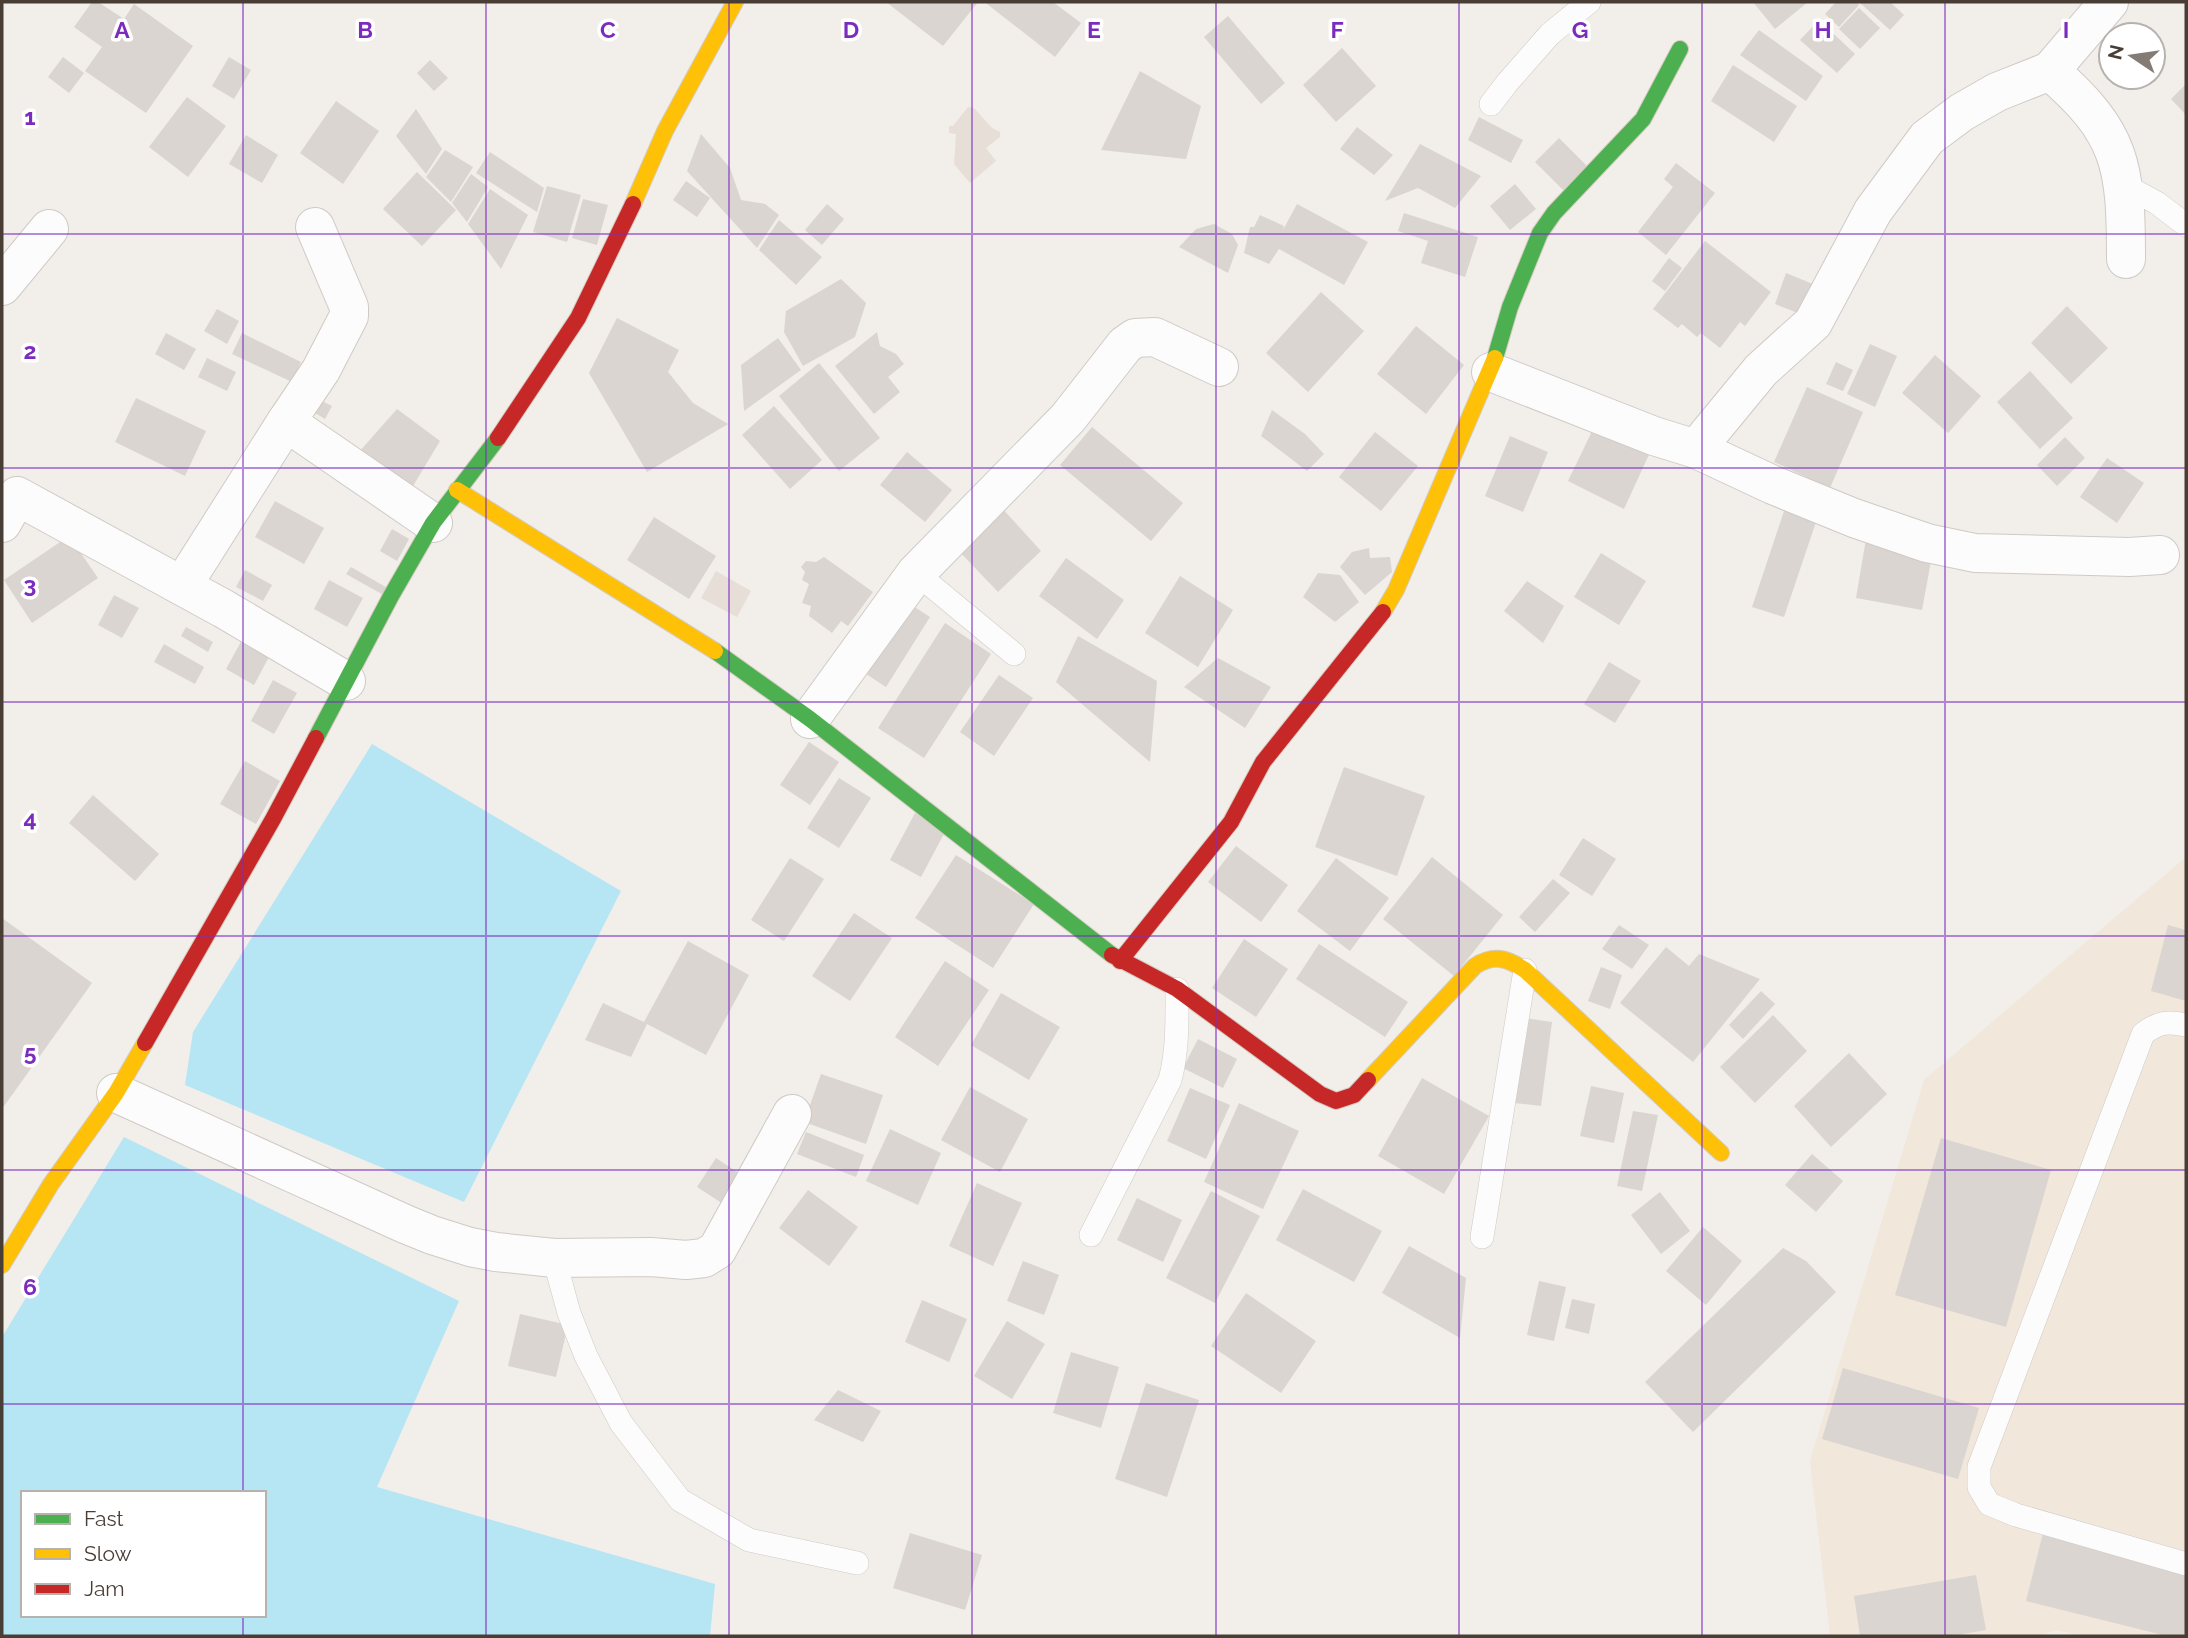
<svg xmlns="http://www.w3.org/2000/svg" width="2188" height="1638" font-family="Raleway,sans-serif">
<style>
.residential{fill:#e7dfd7}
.education{fill:#f1e7db}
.water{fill:#b6e6f4;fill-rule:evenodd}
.building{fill:#dad5d1}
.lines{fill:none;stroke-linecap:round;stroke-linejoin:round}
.lane-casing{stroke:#cfcac6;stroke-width:24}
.street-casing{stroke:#cfcac6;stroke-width:40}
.fast-casing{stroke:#d4cbc1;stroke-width:18}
.slow-casing{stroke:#d4cbc1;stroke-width:18}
.jam-casing{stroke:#d4cbc1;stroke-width:18}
.lane{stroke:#fdfcfc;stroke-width:23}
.street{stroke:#fdfcfc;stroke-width:38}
.fast{stroke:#4caf50;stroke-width:16}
.slow{stroke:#ffc107;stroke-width:16}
.jam{stroke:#c62828;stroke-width:16}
.grid{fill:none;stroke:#7b2cbf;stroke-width:2;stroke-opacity:0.55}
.grid-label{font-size:23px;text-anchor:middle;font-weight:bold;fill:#7b2cbf;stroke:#fff;stroke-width:7;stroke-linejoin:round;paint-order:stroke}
</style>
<rect width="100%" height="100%" fill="#f2eeea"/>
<g class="residential">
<path d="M968,107l6,1 18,20 8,4v5l-14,11 10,13 -26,22 -16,-19 2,-30 -7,-1v-7h4z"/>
<path d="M716,571l35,20 -14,26 -36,-19z"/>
</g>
<path class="education" d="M2186,857v779h-101l-29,-6 -17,6h-209l-20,-175 114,-381z"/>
<g class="water">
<path d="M372,744l249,147 -157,311 -279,-117 8,-53z"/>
<path d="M124,1137l335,164 -82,186 338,97 -5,52h-708v-299zM23,1493h241v122h-241z"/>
</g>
<g class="building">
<path d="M92,2h6l26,17 10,-15 59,42 -47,67 -61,-42 17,-24 -28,-20z"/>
<path d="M886,2h92l-35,44z"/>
<path d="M987,2h66l28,21 -26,34 -68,-53z"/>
<path d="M1753,2h55l-33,27z"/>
<path d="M1836,2h19l4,3 -20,22 -14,-13z"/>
<path d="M1859,2h31l14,13 -14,15z"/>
<path d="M1859,8l21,20 -20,21 -21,-20z"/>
<path d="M1228,16l57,67 -24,21 -57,-67z"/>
<path d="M1819,20l36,34 -18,19 -37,-33z"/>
<path d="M1759,30l64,46 -17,25 -66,-46z"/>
<path d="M1342,48l34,38 -40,36 -33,-37z"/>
<path d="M63,57l21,16 -15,20 -21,-16z"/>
<path d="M229,57l22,13 -17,29 -22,-13z"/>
<path d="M430,60l18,18 -14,13 -17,-18z"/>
<path d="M1733,65l64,41 -23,36 -63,-41z"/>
<path d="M1140,71l61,35 -15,53 -85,-9z"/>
<path d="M2186,84v31l-15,-16z"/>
<path d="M187,97l39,29 -38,51 -39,-30z"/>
<path d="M336,101l43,30 -36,53 -43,-31z"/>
<path d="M416,109l26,40 -16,25 -30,-38z"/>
<path d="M1479,117l44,23 -12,23 -43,-23z"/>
<path d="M1357,127l36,28 -19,20 -34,-26z"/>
<path d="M701,134l29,34 11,32 24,4 14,11 -22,33 -70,-77z"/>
<path d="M246,135l32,20 -16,28 -33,-19z"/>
<path d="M1559,138l32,32 -24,24 -32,-32z"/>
<path d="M1420,144l61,32 -26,32 -37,-20 -33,13z"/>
<path d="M445,150l28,17 -22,35 -25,-25z"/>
<path d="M490,152l54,36 -7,24 -61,-39z"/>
<path d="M1676,163l39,30 -49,62 -28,-23 35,-45 -9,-8z"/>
<path d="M417,172l39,38 -34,36 -39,-37z"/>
<path d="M471,174l17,13 -21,35 -15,-19z"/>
<path d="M686,181l24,17 -13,19 -24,-17z"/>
<path d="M1515,184l21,25 -26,21 -20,-24z"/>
<path d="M547,186l34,9 -14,47 -34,-10z"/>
<path d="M490,189l38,26 -27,54 -33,-45z"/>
<path d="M583,199l25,6 -11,40 -25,-7z"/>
<path d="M827,204l17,15 -22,26 -17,-15z"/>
<path d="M1297,204l71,38 -24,43 -65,-36 -10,15 -25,-11 6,-26h4l6,-12 24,11 -1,4z"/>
<path d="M1404,213l74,24 -13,40 -44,-14 7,-22 -30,-10z"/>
<path d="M779,220l43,37 -26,28 -37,-35z"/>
<path d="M1214,224l18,10 6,11 -10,28 -49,-26 17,-18z"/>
<path d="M1705,241l66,51 -26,34 -5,-4 -20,26 -19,-15 -4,4 -15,-13 -4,4 -25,-19z"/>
<path d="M1669,258l13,10 -17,23 -13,-10z"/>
<path d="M1786,273l34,14 -12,30 -33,-13z"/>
<path d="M841,279l25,24 -11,34 -52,29 -19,-34 2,-21z"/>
<path d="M1321,292l43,39 -56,61 -42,-39z"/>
<path d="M2067,306l41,42 -37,36 -40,-41z"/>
<path d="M217,309l22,12 -12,23 -23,-13z"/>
<path d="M617,318l62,32 -11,22 25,31 35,21 -81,48 -58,-99z"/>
<path d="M1416,326l48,39 -38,49 -49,-40z"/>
<path d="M877,332l3,14 16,8 8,10 -16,13 12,15 -26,22 -39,-48z"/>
<path d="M166,333l30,16 -12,21 -29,-16z"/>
<path d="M242,333l59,29 -9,20 -60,-28z"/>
<path d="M778,338l23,32 -57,41 -3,-46z"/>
<path d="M1870,344l27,12 -22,51 -28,-13z"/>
<path d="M1935,355l46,41 -33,37 -46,-40z"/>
<path d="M207,358l29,14 -9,19 -29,-14z"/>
<path d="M1836,362l17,8 -10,21 -17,-7z"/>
<path d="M819,363l61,75 -41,33 -60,-75z"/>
<path d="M2030,371l43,47 -33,31 -43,-47z"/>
<path d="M1807,387l56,25 -33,76 -56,-26z"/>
<path d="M136,398l70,33 -21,45 -70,-34z"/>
<path d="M322,401l10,5 -7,13 -10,-6z"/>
<path d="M774,406l48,54 -32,29 -48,-54z"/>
<path d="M397,409l43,32 -27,45 -54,-34z"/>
<path d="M1272,410l33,24 19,20 -17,17 -46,-35z"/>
<path d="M1597,421l55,27 -28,61 -56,-28z"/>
<path d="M1092,427l91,76 -32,38 -91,-76z"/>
<path d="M1375,432l43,34 -37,45 -42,-34z"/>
<path d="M1510,436l38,16 -25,60 -38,-16z"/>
<path d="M2065,437l20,21 -28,28 -20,-21z"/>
<path d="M907,452l45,38 -27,32 -45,-37z"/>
<path d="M2107,458l37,25 -27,40 -37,-26z"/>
<path d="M275,501l49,27 -20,36 -49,-27z"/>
<path d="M1787,502l32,11 -35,104 -32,-10z"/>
<path d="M1001,507l40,44 -43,41 -41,-43z"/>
<path d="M654,517l62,39 -27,43 -62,-39z"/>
<path d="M392,529l17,10 -12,22 -17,-10z"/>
<path d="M69,536l29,42 -66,45 -28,-43z"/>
<path d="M1866,539l67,11 -11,60 -66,-12z"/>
<path d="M1369,548l1,10 20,-1 2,15 -27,23 -25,-28 12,-15z"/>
<path d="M1601,553l45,28 -27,44 -45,-28z"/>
<path d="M824,557l49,35 -25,34 -7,-5 -9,12 -23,-17 2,-10 -9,-3 7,-19 -7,-4 3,-8 -4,-5 5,-6 10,1z"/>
<path d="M1066,558l58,42 -27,39 -58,-43z"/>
<path d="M351,567l40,23 -4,7 -41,-23z"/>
<path d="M245,570l27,15 -9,16 -27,-14z"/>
<path d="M1318,573l22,2 19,27 -24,20 -32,-25z"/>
<path d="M1180,576l53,34 -35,57 -53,-34z"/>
<path d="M329,580l34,18 -16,29 -33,-18z"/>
<path d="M1527,581l37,25 -21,37 -39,-32z"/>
<path d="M114,595l25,13 -17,30 -24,-13z"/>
<path d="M902,599l28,18 -44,70 -29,-19z"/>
<path d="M945,623l46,31 -67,104 -46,-30z"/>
<path d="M186,627l27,15 -5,10 -27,-16z"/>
<path d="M1078,636l79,45 -7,81 -94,-80z"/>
<path d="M243,638l28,15 -17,32 -28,-16z"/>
<path d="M164,644l40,23 -9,17 -41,-22z"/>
<path d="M1218,658l53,29 -26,41 -61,-41z"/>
<path d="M1609,662l32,19 -26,42 -31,-19z"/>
<path d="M999,675l34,23 -39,58 -34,-24z"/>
<path d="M273,680l24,13 -23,41 -23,-13z"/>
<path d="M809,742l30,20 -29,43 -30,-20z"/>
<path d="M245,761l35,20 -24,43 -36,-20z"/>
<path d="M1344,767l81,29 -28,80 -82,-29z"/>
<path d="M839,778l32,20 -32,50 -32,-20z"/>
<path d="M93,795l66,59 -24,27 -66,-58z"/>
<path d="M915,813l31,17 -25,47 -31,-17z"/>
<path d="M1583,838l33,21 -24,37 -33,-21z"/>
<path d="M1236,846l52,39 -27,37 -53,-40z"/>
<path d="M956,855l78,49 -41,64 -78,-50z"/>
<path d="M1432,857l71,58 -49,61 -71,-57z"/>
<path d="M790,858l34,21 -40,62 -33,-21z"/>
<path d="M1336,858l53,40 -39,53 -53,-40z"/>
<path d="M1553,879l17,14 -35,39 -16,-15z"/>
<path d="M854,913l38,25 -42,63 -38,-25z"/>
<path d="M2,918l90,65 -90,126z"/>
<path d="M1619,925l30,20 -17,24 -30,-20z"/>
<path d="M2168,925l18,5v71l-35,-10z"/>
<path d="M1244,939l44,30 -32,48 -44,-29z"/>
<path d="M688,941l61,34 -43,80 -59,-31 -16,33 -46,-17 18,-37 41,19z"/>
<path d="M1319,944l89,58 -23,35 -89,-58z"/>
<path d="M1666,947l23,19 10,-12 61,25 -67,83 -73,-59z"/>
<path d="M945,961l44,29 -51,76 -43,-29z"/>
<path d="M1601,967l21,8 -12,34 -22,-8z"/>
<path d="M1761,991l14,13 -32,35 -14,-14z"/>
<path d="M1001,993l59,34 -31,53 -58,-35z"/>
<path d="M1773,1015l34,36 -52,52 -35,-36z"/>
<path d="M1525,1018l27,4 -11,84 -27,-3z"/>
<path d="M1198,1039l39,20 -14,29 -40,-20z"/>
<path d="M1849,1053l38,41 -56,53 -37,-41z"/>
<path d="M821,1074l62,21 -17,49 -62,-22z"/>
<path d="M1422,1078l67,38 -45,78 -66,-38z"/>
<path d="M1591,1086l33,7 -10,50 -34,-7z"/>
<path d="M970,1087l58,32 -28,53 -59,-32z"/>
<path d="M1190,1088l40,17 -24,54 -39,-18z"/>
<path d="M1239,1103l60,28 -36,78 -59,-27z"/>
<path d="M1633,1111l25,4 -16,76 -25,-5z"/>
<path d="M890,1129l51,24 -23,52 -52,-24z"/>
<path d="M806,1132l58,23 -8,22 -59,-23z"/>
<path d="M1941,1138l110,32 -45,157 -111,-32z"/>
<path d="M1812,1154l31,27 -27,31 -31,-27z"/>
<path d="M716,1158l33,22 -18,29 -34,-22z"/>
<path d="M977,1183l45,20 -29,63 -44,-20z"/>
<path d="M1303,1189l79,42 -28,51 -78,-42z"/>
<path d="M808,1190l50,37 -29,39 -50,-38z"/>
<path d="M1211,1191l49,25 -45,87 -49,-25z"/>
<path d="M1660,1192l30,39 -29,23 -30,-39z"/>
<path d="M1137,1198l45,22 -19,42 -46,-22z"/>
<path d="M1703,1227l39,34 -36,44 -40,-34z"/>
<path d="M1409,1246l57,32 -6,60 -78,-45z"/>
<path d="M1783,1248l23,13 30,31 -143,140 -48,-50z"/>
<path d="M1023,1261l36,14 -15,40 -37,-14z"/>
<path d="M1539,1281l27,6 -12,54 -27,-6z"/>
<path d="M1246,1293l70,48 -35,52 -70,-47z"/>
<path d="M1572,1299l23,5 -6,30 -24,-6z"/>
<path d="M922,1300l45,19 -18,43 -44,-20z"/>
<path d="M520,1314l48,11 -12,52 -48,-11z"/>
<path d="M1007,1321l38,23 -33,55 -38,-23z"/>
<path d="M1071,1352l48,15 -18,61 -48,-15z"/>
<path d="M1843,1368l136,40 -21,71 -136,-40z"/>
<path d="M1146,1383l53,17 -32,97 -52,-18z"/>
<path d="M838,1390l43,21 -18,31 -49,-22z"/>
<path d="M910,1533l72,22 -17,55 -72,-22z"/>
<path d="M2043,1533l143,36v67h-19l-141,-35z"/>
<path d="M1976,1575l10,55 -35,6h-91l-6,-40z"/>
</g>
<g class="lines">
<g class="lane-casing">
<g id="lane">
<path d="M1491,104l16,-21 43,-49 39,-32"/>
<path d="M2124,185l33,18 29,22"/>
<path d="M916,573l98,81"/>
<path d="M2186,1025c-18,-4 -28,-3 -43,9l-164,433v20l10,17 27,11 170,49"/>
<path d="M1091,1235l79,-155c8,-30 7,-60 7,-91"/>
<path d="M1482,1237l43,-267"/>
<path d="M554,1258l15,55 17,43 35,67 59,77 69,40 108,23"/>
</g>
</g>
<g class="street-casing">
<g id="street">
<path d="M2050,71c72,62 76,95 76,188"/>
<path d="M2,286l47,-57"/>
<path d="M1491,372l163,64 42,13 77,36 81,33 73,25 48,10 154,4 31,-2"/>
<path d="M286,422l35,-52 28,-54v-9l-34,-80"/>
<path d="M1696,449l65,-79 52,-47 60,-112 54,-73 35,-26 35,-20 53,-21 59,-69"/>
<path d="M2,523l15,-27 207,113 122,72"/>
<path d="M182,586l104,-164 147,101"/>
<path d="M810,719l106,-146 152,-155 57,-73 10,-7 20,-1 64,30"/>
<path d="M116,1093l289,131 27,11 38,12 26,5 58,6 97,-1 35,3 18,-2 13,-8 75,-136"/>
</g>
</g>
<g class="fast-casing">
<g id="fast">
<path d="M1495,358l15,-51 30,-74 14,-20 89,-94 37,-70"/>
<path d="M715,651l95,68 302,236"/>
<path d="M316,738l75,-142 42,-73 65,-85"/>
</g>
</g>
<g class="slow-casing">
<g id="slow">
<path d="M633,204l32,-73 70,-129"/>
<path d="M457,490l258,161"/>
<path d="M1383,612l13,-22 99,-232"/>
<path d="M1368,1080l107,-114c19,-12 32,-8 50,4l196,183"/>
<path d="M2,1265l49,-81 65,-91 29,-50"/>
</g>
</g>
<g class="jam-casing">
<g id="jam">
<path d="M498,438l80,-120 55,-114"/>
<path d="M1112,955l65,34 143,105 16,7 18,-6 14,-15"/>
<path d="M1120,961l111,-139 32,-60 120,-150"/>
<path d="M145,1043l128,-224 43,-81"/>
</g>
</g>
<use href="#lane" class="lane"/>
<use href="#street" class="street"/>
<use href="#fast" class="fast"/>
<use href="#slow" class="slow"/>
<use href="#jam" class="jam"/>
</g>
<path class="grid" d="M243,2v1491M486,2v1634M729,2v1634M972,2v1634M1216,2v1634M1459,2v1634M1702,2v1634M1945,2v1634M2,234h2184M2,468h2184M2,702h2184M2,936h2184M2,1170h2184M2,1404h2184M243,1615v21"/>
<g class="grid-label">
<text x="122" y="38">A</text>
<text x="365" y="38">B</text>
<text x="608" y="38">C</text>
<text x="851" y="38">D</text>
<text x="1094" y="38">E</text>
<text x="1337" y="38">F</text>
<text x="1580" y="38">G</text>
<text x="1823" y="38">H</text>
<text x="2066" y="38">I</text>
<text x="30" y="125">1</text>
<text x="30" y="359">2</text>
<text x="30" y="593">3</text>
<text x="30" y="827">4</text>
<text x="30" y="1061">5</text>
<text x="30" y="1295">6</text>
</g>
<rect width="2188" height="1638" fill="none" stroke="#493e35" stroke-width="7"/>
<rect x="21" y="1491" width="245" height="126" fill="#ffffff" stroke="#b6b2ae" stroke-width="2"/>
<rect x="35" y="1514" width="35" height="10" fill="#4caf50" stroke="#b6b2ae" stroke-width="2"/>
<text x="84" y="1526" font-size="21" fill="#493e35">Fast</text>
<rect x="35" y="1549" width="35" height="10" fill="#ffc107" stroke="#b6b2ae" stroke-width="2"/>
<text x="84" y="1561" font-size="21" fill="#493e35">Slow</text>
<rect x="35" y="1584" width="35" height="10" fill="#c62828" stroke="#b6b2ae" stroke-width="2"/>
<text x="84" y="1596" font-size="21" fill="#493e35">Jam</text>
<g transform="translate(2132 56) rotate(283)"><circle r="33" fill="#ffffff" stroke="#b6b2ae" stroke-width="2"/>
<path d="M0-5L12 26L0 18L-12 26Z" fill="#847c74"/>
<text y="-10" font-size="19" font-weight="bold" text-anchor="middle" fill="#493e35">N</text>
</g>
</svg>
